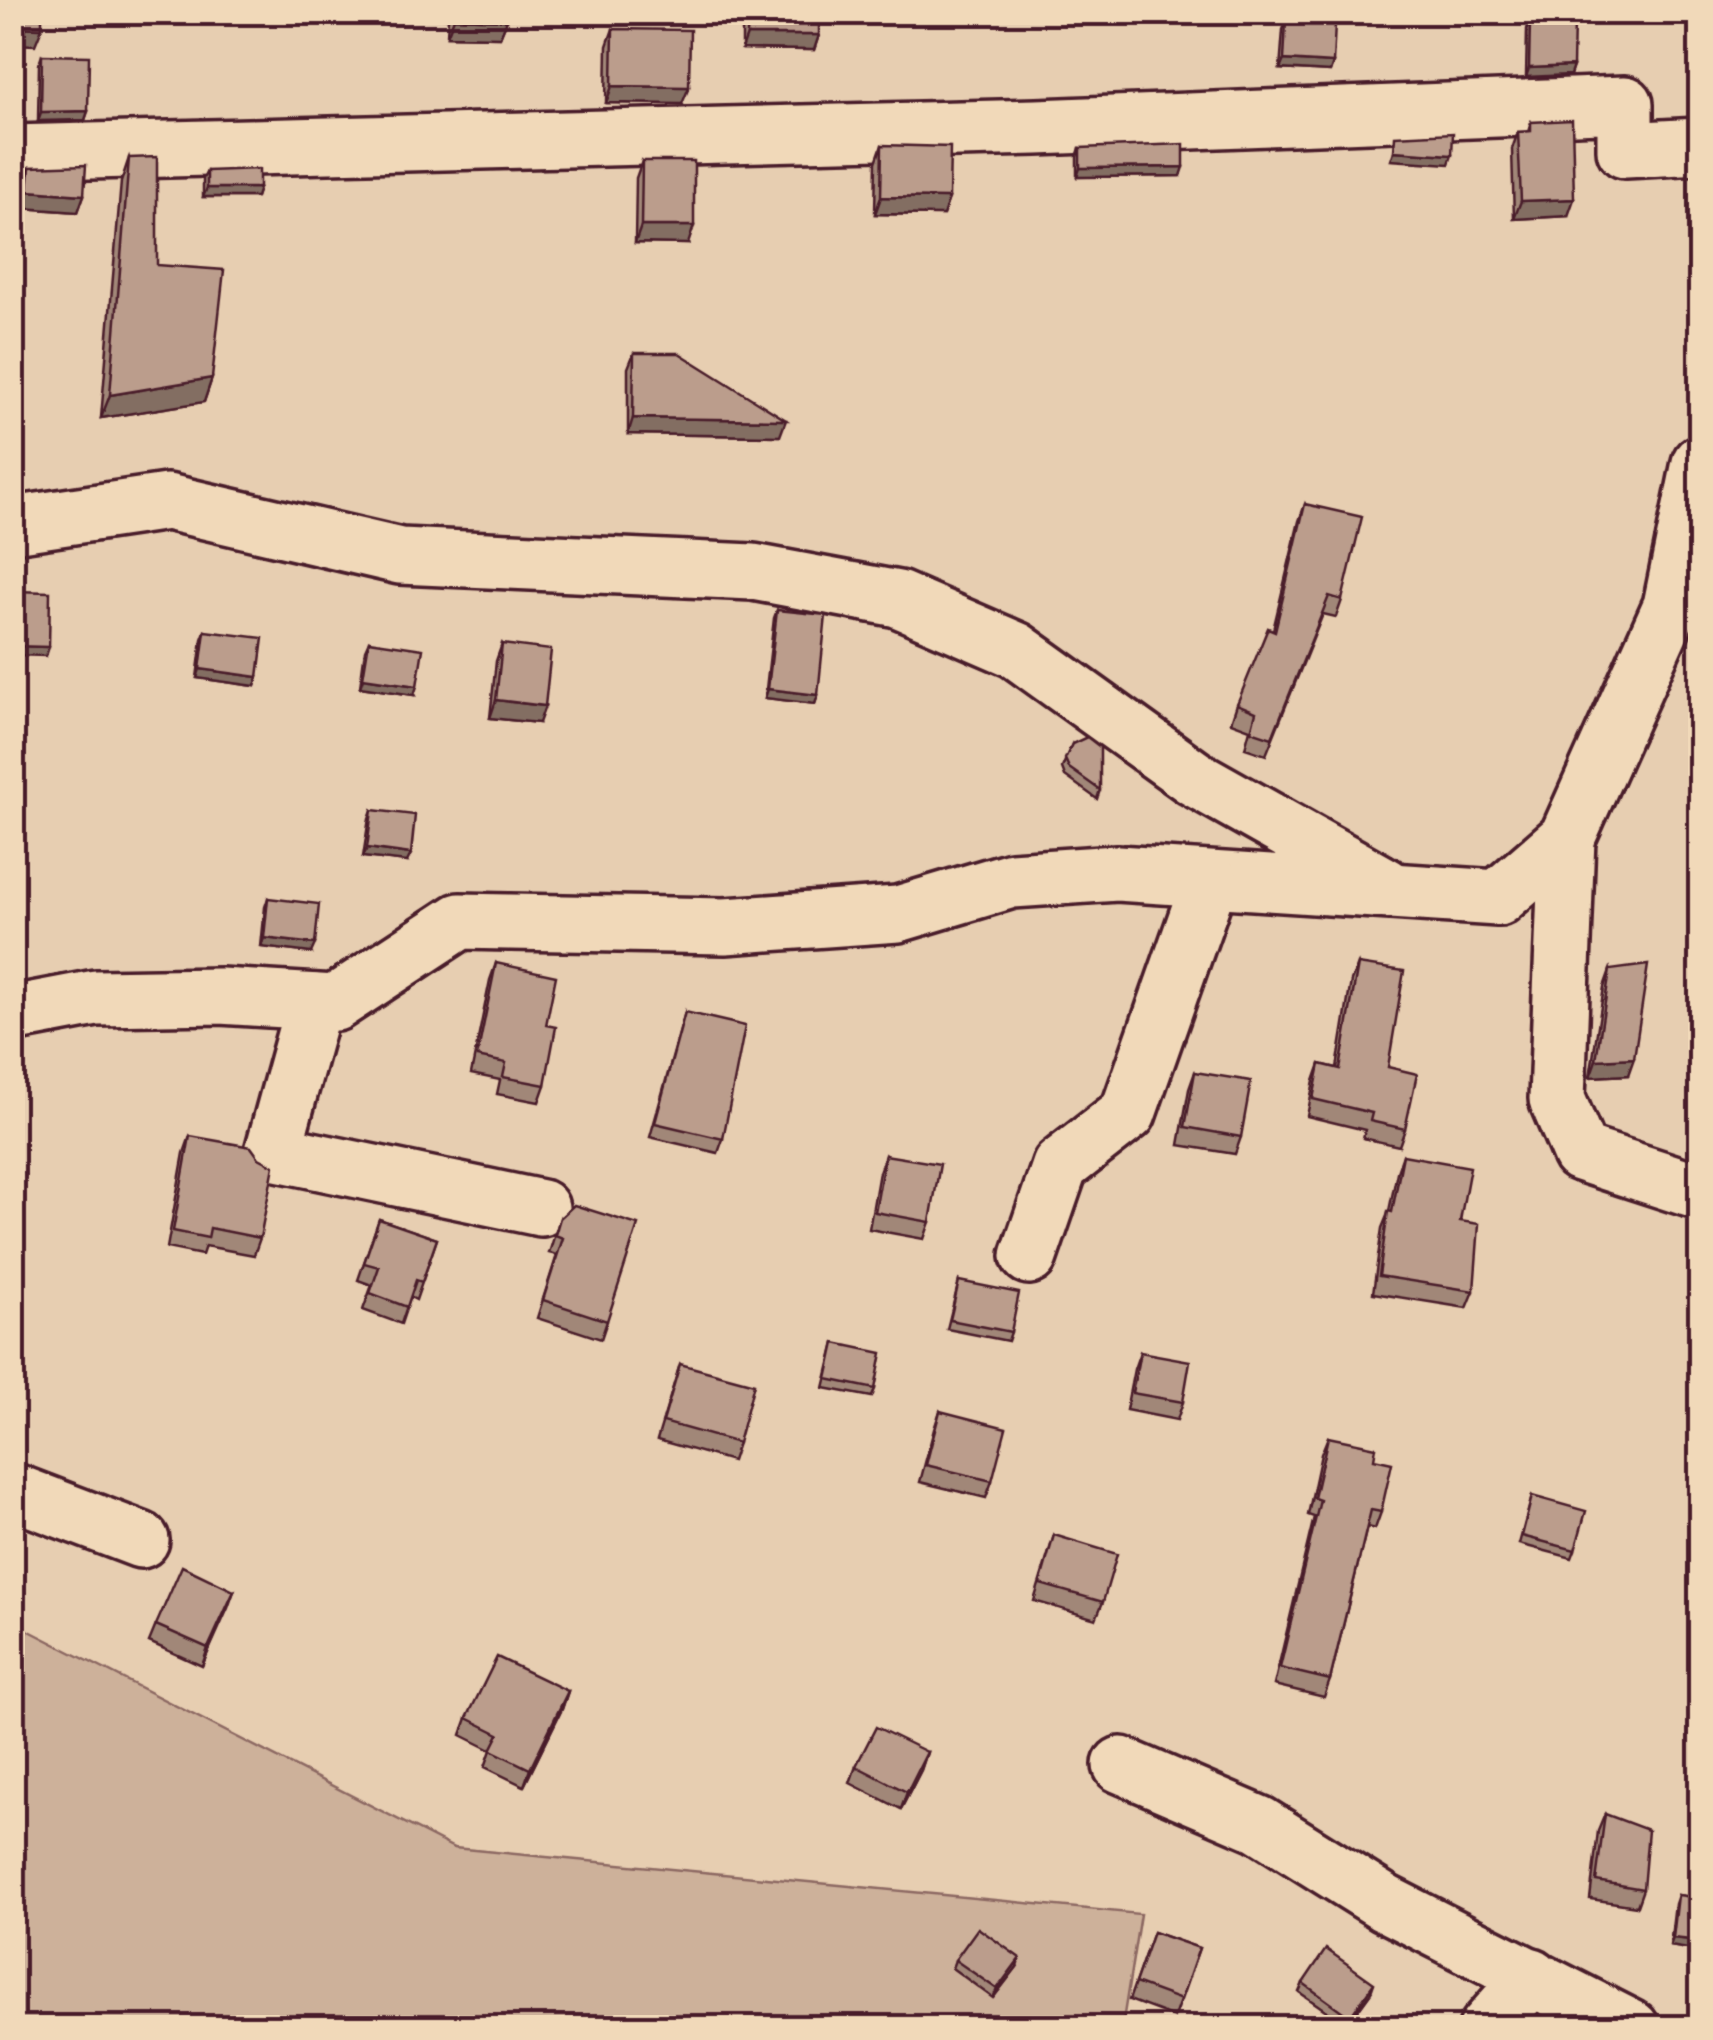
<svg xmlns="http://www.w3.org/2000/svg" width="1713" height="2040" font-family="Mali,sans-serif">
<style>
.green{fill:#cdb19a;stroke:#8c6862;stroke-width:2.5}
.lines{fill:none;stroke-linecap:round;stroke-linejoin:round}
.minor-casing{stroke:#4a1f2b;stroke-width:62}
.minor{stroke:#f1d9b9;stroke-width:55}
.wall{fill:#a18778;stroke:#4a1f2b;stroke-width:2.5}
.shaded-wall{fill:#836e62;stroke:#4a1f2b;stroke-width:2.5}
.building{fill:#bb9d8c;stroke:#4a1f2b;stroke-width:2.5}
</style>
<rect width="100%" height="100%" fill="#e7ceb1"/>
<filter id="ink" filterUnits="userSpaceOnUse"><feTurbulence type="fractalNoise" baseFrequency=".01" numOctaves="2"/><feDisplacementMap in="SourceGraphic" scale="20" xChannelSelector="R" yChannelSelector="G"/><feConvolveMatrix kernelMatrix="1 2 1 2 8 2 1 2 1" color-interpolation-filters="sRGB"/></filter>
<g filter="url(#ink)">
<path class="green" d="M12,1622l442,226 686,66 -18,113h-1109z"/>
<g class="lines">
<g class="minor-casing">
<g id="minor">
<path d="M12,153l1025,-26 588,-23v46l75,-4"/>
<path d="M12,525l155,-23 233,54 353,16 145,27 118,51 178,128 192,108"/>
<path d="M1567,838l-10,261 23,54 120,39"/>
<path d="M314,1002l-41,150 268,56"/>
<path d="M12,1014l84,-16 124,-2 115,7 125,-82 265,5 173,-12 114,-34 105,-7 381,25 69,-60 104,-232 29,-143"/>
<path d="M1029,1256l31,-90 68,-53 82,-233"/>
<path d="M12,1491l129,49"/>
<path d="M1121,1765l138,59 126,79 246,125"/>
<path d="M1487,2028l45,-52"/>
</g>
</g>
<use href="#minor" class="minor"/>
</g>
<g class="wall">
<path d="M507,12v8l-7,17 -53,-1 1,-18 -130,-5z"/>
<path d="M742,12h77v23l-5,15 -72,-1z"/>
<path d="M1286,21l47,42 -3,9 -50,-3 3,-39z"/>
<path d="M1530,21l43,45 -3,9 -44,2 1,-48z"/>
<path d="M613,29l69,75 -76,-1 1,-57z"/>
<path d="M42,55l46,56 -3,9 -47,1 1,-57z"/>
<path d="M1531,122l37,94 -54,3 -2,-70 6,-17h10z"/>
<path d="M882,145l67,53 -6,17 -68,-1 1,-52z"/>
<path d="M1080,148l101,28 -104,1v-20z"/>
<path d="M129,158l28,107 55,113 -8,24 -103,16 20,-236z"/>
<path d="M642,161l46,83 -53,-1 1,-65z"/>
<path d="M30,167l54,28 -6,17 -56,-4 2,-24z"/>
<path d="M207,171l52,17 -3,9h-53v-18z"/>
<path d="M634,353l146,83 -152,-2v-66z"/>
<path d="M1305,504l37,96 -6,17 -13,-3 -57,141 -21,-7 5,-19 -19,-7 6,-18 36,-74 26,-109z"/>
<path d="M777,610l41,85 -3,9 -50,-6 9,-80z"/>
<path d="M205,631l53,46 -3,9 -58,-8 5,-39z"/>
<path d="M369,641l45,54 -54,-8 5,-37z"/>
<path d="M502,644l37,79 -49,-5 6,-57z"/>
<path d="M1072,744l28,46 -3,9 -32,-23 -3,-8z"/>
<path d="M372,810l35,52 -44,-5 6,-39z"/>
<path d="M268,898l43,55 -50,-6 4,-40z"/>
<path d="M496,963l50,62 -1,60 -6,17 -42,-8 3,-14 -29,-6 19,-94z"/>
<path d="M1358,964l47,165 -6,17 -36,-8 2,-8 -58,-14 7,-35 6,-17 17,4 14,-87z"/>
<path d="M1610,970l18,105 -38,2 14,-90z"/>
<path d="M685,1012l38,127 -5,14 -68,-16z"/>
<path d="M1195,1072l46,65 -6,17 -56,-9 10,-56z"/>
<path d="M190,1136l70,102 -6,17 -49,-9 -3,9 -35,-7 17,-95z"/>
<path d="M885,1155l45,67 -6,17 -55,-10 10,-57z"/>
<path d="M1403,1155l57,66 14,70 -7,17 -94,-15 9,-65 7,-17 8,-39z"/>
<path d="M560,1218l47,103 -6,18 -64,-21 20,-63 -8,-2z"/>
<path d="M379,1219l58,20 -21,61 -6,-3 -9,27 -38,-14 9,-25 -14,-5z"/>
<path d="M959,1281l52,51 -3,9 -61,-12z"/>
<path d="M835,1343l40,46 -3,8 -48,-9z"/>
<path d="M1140,1352l43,50 -6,18 -51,-10 8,-41z"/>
<path d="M680,1364l58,79 -6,18 -75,-21z"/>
<path d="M940,1411l52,70 -6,17 -66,-16 14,-53z"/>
<path d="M1328,1437l46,22 7,53 -6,17 -8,-2 -37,153 -6,17 -50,-12 40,-168 -6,-2 13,-61z"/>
<path d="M1532,1496l43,54 -3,8 -53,-14z"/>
<path d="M1054,1535l49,67 -7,17 -62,-18z"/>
<path d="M234,1591l-32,75 -53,-24 7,-17z"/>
<path d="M568,1691l-6,18 -38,77 -39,-19 6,-17 -30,-15 6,-17z"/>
<path d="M927,1752l-6,18 -20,39 -51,-26 6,-17z"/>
<path d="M1605,1814l38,75 -6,17 -47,-7 8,-68z"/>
<path d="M1678,1895l22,3v53l-30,-5 5,-42z"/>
<path d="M1153,1932l46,16 -25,69 -45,-17z"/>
<path d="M955,1960l62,7 -24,31 -41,-30z"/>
<path d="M1303,1983l68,9 -24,33 -48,-33z"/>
</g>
<g class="shaded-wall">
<path d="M450,12l-2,6 -130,-5v-1z"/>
<path d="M454,18l53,2 -7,17 -53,-1z"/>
<path d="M12,27l30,1 -7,17 -23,-1z"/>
<path d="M747,35h72l-5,15 -72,-1z"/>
<path d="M1284,60l49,3 -3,9 -50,-3z"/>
<path d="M1573,66l-3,9 -44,2 3,-9z"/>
<path d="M612,86l77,1 -7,17 -76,-1z"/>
<path d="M88,111l-3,9 -47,1 3,-9z"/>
<path d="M1394,151l58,4 -3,9 -58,-4z"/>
<path d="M1184,167l-3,9 -104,1 3,-9z"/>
<path d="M207,188h52l-3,9h-53z"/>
<path d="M28,191l56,4 -6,17 -56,-4z"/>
<path d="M881,197l68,1 -6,17 -68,-1z"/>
<path d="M1574,199l-6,17 -54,3 7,-18z"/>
<path d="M641,226h53l-6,18 -53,-1z"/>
<path d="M212,378l-8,24 -103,16 9,-23z"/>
<path d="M633,418l153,2 -6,16 -152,-2z"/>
<path d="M12,646l37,1 -3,9 -34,-1z"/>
<path d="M200,669l58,8 -3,9 -58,-8z"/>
<path d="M363,678l54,8 -3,9 -54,-8z"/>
<path d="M768,689l50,6 -3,9 -50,-6z"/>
<path d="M496,700l49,6 -6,17 -49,-5z"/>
<path d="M367,848l44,6 -4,8 -44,-5z"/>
<path d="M264,938l51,6 -4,9 -50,-6z"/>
<path d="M1634,1058l-6,17 -38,2 6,-17z"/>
<path d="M234,1591l-6,17 -26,58 6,-18z"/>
<path d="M568,1691l-6,18 -38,77 6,-17z"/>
<path d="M927,1752l-6,18 -20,39 6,-17z"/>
<path d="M1673,1938l27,3v10l-30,-5z"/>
<path d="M1020,1958l-3,9 -24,31 4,-9z"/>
<path d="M1374,1983l-3,9 -24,33 3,-8z"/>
</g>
<g class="building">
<path d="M12,12h30v16l-30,-1z"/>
<path d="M454,12h53v8l-53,-2z"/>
<path d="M748,12h71v23h-72z"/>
<path d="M1286,21l49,3 -2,39 -49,-3z"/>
<path d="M1530,21h44l-1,45 -44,2z"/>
<path d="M613,29l77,1 -1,57 -77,-1z"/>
<path d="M42,55l47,1 -1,55 -47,1z"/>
<path d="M1572,120l2,79 -53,2 -3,-69 13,-1v-9z"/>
<path d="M1453,133l-1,22 -58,-4 1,-15z"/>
<path d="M1184,144v23l-104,1v-20z"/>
<path d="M882,145l68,2 -1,51 -68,-1z"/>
<path d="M157,157v108l67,5 -12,108 -102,17 19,-237z"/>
<path d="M642,161h52v65h-53z"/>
<path d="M86,165l-2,30 -56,-4 2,-24z"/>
<path d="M259,169v19h-52v-17z"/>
<path d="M634,353h45l107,67 -153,-2z"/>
<path d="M1305,504l57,13 -20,83 -13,-4 -57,142 -21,-7 5,-19 -19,-8 31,-76 7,3z"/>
<path d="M12,591l38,1 -1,55 -37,-1z"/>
<path d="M777,610l49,5 -8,80 -50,-6z"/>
<path d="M205,631l58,7 -5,39 -58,-8z"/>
<path d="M369,641l54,8 -6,37 -54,-8z"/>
<path d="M502,644l49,6 -6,56 -49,-6z"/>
<path d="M1087,737l13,10v43l-31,-22 -4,-9 7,-15z"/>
<path d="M372,810l43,5 -4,39 -44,-6z"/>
<path d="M268,898l51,6 -4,40 -51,-6z"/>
<path d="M496,963l60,13 -10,49 10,2 -11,58 -42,-8 3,-14 -29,-6z"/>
<path d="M1358,964l46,7 -16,96 29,7 -12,55 -35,-8 2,-8 -59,-14 7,-35 20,5z"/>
<path d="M1648,965l-14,93 -38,2 14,-90z"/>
<path d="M685,1012l60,14 -22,113 -68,-16z"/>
<path d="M1195,1072l56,9 -10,56 -56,-10z"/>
<path d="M190,1136l61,11 8,11 15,8 -14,72 -50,-10 -2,10 -35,-7z"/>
<path d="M885,1155l55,9 -10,58 -55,-10z"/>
<path d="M1403,1155l67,12 -10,54 19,3 -5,67 -95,-15 9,-65 4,1z"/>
<path d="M574,1205l64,20 -31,96 -64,-21 20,-62 -8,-3 5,-17z"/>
<path d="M379,1219l58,20 -15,43 -6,-2 -9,27 -37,-14 9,-26 -15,-4z"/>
<path d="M959,1281l60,12 -8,39 -61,-12z"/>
<path d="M835,1343l47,10 -7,36 -48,-10z"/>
<path d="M1140,1352l50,9 -7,41 -51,-9z"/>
<path d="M680,1364l74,20 -16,59 -75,-21z"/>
<path d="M940,1411l66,17 -14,53 -66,-16z"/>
<path d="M1328,1437l48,10 -2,12 18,4 -11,49 -10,-2 -41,170 -50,-12 40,-168 -6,-2z"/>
<path d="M1532,1496l54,15 -11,39 -53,-14z"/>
<path d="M1054,1535l63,19 -14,48 -63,-18z"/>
<path d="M182,1566l52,25 -26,57 -52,-23z"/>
<path d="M497,1657l71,34 -38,78 -39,-19 8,-16 -32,-16z"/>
<path d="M876,1727l51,25 -20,40 -51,-26z"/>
<path d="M1605,1814l43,16 -5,59 -47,-8z"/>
<path d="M1678,1895l22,3v43l-27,-3z"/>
<path d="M978,1928l42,30 -23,31 -42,-29z"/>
<path d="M1153,1932l46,16 -18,52 -46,-17z"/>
<path d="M1326,1949l48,34 -24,34 -47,-34z"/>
</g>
</g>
<rect width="1713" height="2040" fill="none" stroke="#f1d9b9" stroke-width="50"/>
<rect x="25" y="25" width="1663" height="1990" fill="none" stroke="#4a1f2b" stroke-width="4" filter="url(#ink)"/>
</svg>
